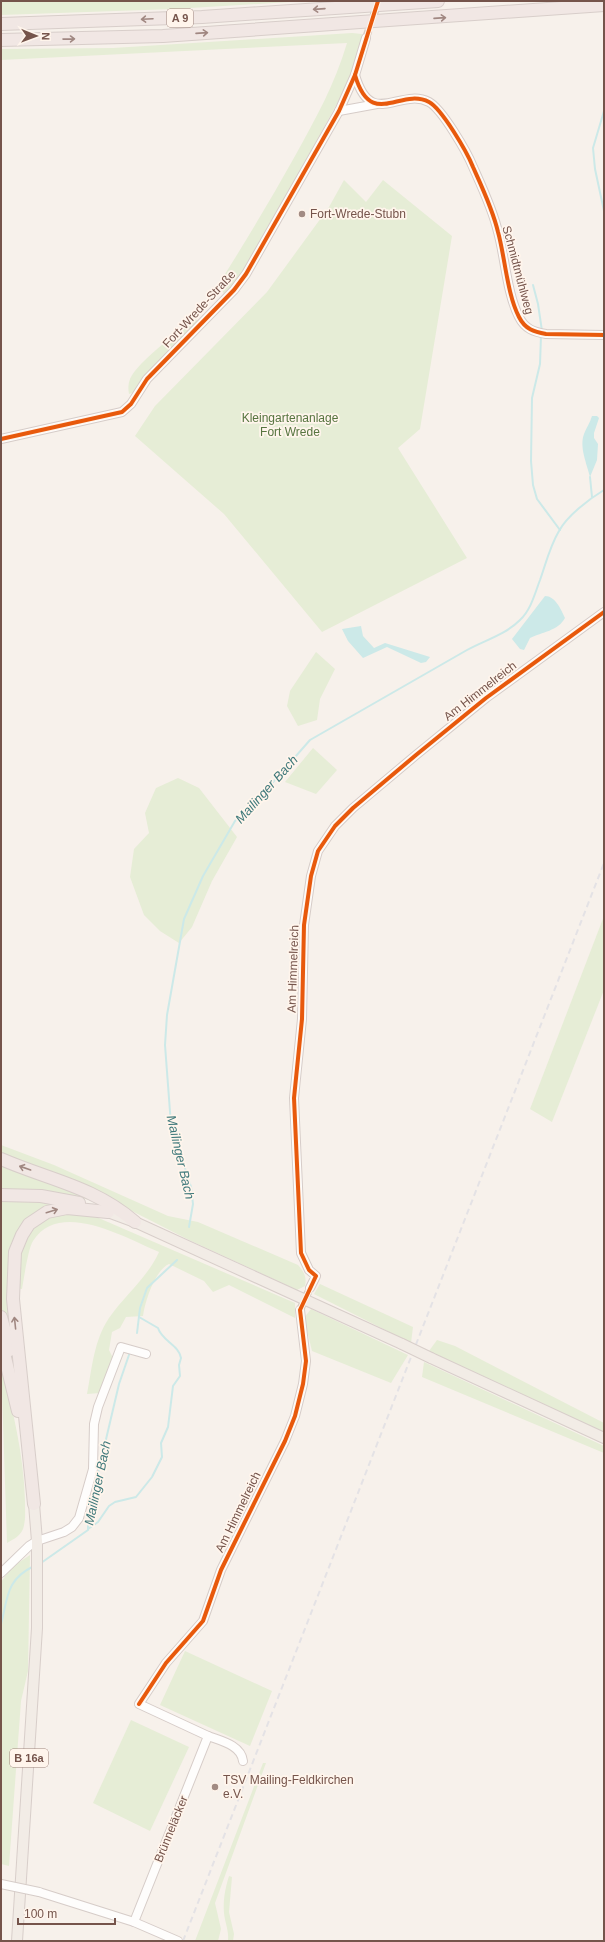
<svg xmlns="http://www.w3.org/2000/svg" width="605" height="1942" font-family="Arial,sans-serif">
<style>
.green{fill:#e6edd6}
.water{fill:#cce9e8}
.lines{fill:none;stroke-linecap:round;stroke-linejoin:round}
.stream{stroke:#cce9e8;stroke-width:2}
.minor-tunnel{stroke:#d6cac3;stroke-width:8;stroke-dasharray:8 4;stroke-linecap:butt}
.minor-casing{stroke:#d6ccc8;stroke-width:10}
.major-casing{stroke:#d8ceca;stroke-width:12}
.highway-casing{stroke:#d8ceca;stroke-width:14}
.minor{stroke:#fefdfc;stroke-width:8}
.major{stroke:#f2ece6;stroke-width:10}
.highway{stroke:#f1e7e4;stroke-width:12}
.rail{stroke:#e4e2e5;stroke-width:2;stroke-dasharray:6 4;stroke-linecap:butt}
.minor-bridge-casing{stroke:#d6ccc8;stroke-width:10;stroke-linecap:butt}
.major-bridge-casing{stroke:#d8ceca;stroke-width:12;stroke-linecap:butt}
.minor-bridge{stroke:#fefdfc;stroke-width:8}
.major-bridge{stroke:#f2ece6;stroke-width:10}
.cycleway-casing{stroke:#fff5ec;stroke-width:6}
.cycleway{stroke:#e8590c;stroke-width:4}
.oneway{stroke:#a08781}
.poi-dot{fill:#a28b83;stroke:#fff5ec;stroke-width:1.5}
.labels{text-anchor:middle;stroke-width:3.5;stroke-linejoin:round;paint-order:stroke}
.shield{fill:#fff5ec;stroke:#9e847b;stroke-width:1}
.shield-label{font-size:11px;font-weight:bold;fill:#75544b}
.poi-label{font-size:12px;fill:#75544b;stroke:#fff5ec;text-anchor:start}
.street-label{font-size:12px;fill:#75544b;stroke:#fff5ec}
.park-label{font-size:12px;fill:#577540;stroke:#fff5ec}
.water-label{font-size:13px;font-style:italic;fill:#3e787a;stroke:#fff5ec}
</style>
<rect width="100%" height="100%" fill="#f7f1eb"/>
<g class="green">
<path d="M1,1h305l-132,8 -173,6z"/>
<path d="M352,33l10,1 -2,15 -10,31 -99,180 -11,17 -16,18 -4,-13c26,-41 51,-83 75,-126 21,-38 40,-72 52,-113l-346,17v-11l112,-1z"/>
<path d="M344,180l22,22 17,-22 69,56 -32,193 -22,19 69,110 -145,74 -98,-118 -89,-78 20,-30 112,-114 62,-85z"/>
<path d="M195,318l3,4 -48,48 -15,22 -6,2c-1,-5 -1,-10 1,-15 8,-18 49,-47 65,-61z"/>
<path d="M316,652l19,17 -15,30 -3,21 -19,6 -11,-20 3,-15z"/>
<path d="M313,748l24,22 -21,24 -31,-12z"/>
<path d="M178,778l21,10 38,49 -25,44 -20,46 -13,16 -19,-12 -16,-16 -14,-38 4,-28 15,-16 -4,-20 11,-25z"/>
<path d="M604,916v74l-52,132 -22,-13z"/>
<path d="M1,1145l53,20 114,51 30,6 100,43c6,7 9,12 7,21l-8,4 -108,-50 -63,-32 -125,-53z"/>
<path d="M1,1164l13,7 38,12 42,18c-31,-8 -61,-11 -93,-11z"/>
<path d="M1,1200l64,3 -49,38v117l-15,-52z"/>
<path d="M54,1212l40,4 201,87v15l-66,-33 -16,7 -9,-11 -35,-17c-14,6 -24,37 -26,52l-17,1 -6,11 -8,4 -3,18 4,8 -13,35 -13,1c5,-26 7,-54 22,-76 16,-23 39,-41 50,-66 -34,-14 -99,-53 -126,-11 -5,8 -9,37 -11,48l-6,-1 5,-39 7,-17z"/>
<path d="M320,1284l93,43 -2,16 -97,-49z"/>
<path d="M311,1309l97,46 -17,28 -79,-32 -8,-33z"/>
<path d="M437,1340l18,6 149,77v9l-175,-81z"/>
<path d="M1,1362c11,46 23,92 24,139 0,10 1,19 -2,28 -3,7 -9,10 -16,14z"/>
<path d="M424,1362l180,84v7l-182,-76z"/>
<path d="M30,1555l-2,116 -7,30 -12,165 -8,-2v-282l11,-15z"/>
<path d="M185,1651l87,40 -22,55 -90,-41z"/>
<path d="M131,1720l58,27 -39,84 -57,-28z"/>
<path d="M263,1763h3l-51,140 6,26 -3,12h-23z"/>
<path d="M229,1876l3,1 -3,35 5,22 -1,7h-5c1,-10 -3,-18 -4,-28 -1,-13 1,-24 5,-37z"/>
</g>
<g class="water">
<path d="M592,416h5l2,2 -5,15v5l4,6 -1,16 -7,17c-3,-13 -11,-30 -6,-43 2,-6 6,-11 8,-18z"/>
<path d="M545,596c10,0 16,13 20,22 -7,13 -23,14 -35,20l-6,12 -4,-1 -8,-10z"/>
<path d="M361,626l2,10 11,12 11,-5 45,14 -4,5 -5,1 -34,-16 -24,11 -15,-17 -6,-12z"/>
</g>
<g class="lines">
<g class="stream">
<path d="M604,111l-11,37 2,21 9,42"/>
<path d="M533,285l5,19 4,27"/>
<path d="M541,336l-1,28 -8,34 -1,63 2,24 4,14 23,31"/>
<path d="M590,477l2,20"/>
<path d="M189,1227l4,-23 -2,-17 -20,-62 -6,-80 2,-30 17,-96 19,-43 32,-55 24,-23 51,-58 157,-90c18,-10 38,-15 53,-30 11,-10 15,-27 20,-40 6,-17 10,-34 19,-49 8,-15 30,-32 45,-41"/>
<path d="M137,1333l3,-25 7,-20 30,-28"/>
<path d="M88,1529l10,-7 11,-16 6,-4 21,-5 16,-20 10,-20 -1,-14 7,-16 5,-41 7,-10 -1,-11 2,-7c-2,-13 -19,-17 -23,-30l-19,-11"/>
<path d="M41,1563l47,-33v-14l31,-132 11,-32"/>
<path d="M1,1624c7,-25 4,-44 33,-58"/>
</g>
<g class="minor-tunnel">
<path d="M366,38l12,-36"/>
<path d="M300,1310l10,-22"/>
</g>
<g class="minor-casing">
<g id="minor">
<path d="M355,75c16,55 45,12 74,27 13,7 38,50 44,65 9,20 20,43 25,65 7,25 9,62 21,85 6,12 15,15 27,17l58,1"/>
<path d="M339,111l38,-7"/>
<path d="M1,439l121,-27 9,-8 16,-25 87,-89 12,-16 93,-163 16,-36 11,-37"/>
<path d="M310,1288l6,-12 -7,-6 -8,-17 -7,-155 8,-79 2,-94 7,-49 7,-25 17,-25 18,-18 63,-53 70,-57 118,-86"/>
<path d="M1,1573l28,-27 8,-5 27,-9 8,-5 7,-9 14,-49 1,-45 4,-17 23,-60 25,7"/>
<path d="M208,1736c13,5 33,9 35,25"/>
<path d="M39,1892l95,30 44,19"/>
<path d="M134,1922l74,-186 -69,-32 27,-41 37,-42 18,-51 64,-129 10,-25 8,-32 3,-23 -6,-51"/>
</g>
</g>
<g class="major-casing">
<g id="major">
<path d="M108,1212l27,10 267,122"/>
<path d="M431,1358l173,80"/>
<path d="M17,1941l20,-313v-87l-3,-37"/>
</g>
</g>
<g class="highway-casing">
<g id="highway">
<path d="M1,24l201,-7 236,-16"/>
<path d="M1,40l162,-4 441,-31"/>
<path d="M1,1159c48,21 92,27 134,63"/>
<path d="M1,1195l40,1 38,7"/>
<path d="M1,1317l9,33"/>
<path d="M1,1341l17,70"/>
<path d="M34,1504l-21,-205 2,-47 7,-17 7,-11 18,-12 20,-4 41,4"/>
</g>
</g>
<use href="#minor" class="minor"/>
<use href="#major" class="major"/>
<use href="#highway" class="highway"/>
<path class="rail" d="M183,1941l421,-1078"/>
<g class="minor-bridge-casing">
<path id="minor-bridge" d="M1,1884l38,8"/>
</g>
<g class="major-bridge-casing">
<path id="major-bridge" d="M402,1344l29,14"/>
</g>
<use href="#minor-bridge" class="minor-bridge"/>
<use href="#major-bridge" class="major-bridge"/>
<g class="cycleway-casing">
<g id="cycleway">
<path d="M355,75c16,55 45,12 74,27 13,7 38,50 44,65 9,20 20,43 25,65 7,25 9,62 21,85 6,12 15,15 27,17l58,1"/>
<path d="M1,439l121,-27 9,-8 16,-25 87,-89 12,-16 93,-163 16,-36 23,-74"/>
<path d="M139,1704l27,-41 37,-42 18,-51 64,-129 10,-25 8,-32 3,-23 -6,-51 16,-34 -7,-6 -8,-17 -7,-155 8,-79 2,-94 7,-49 7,-25 17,-25 18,-18 63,-53 70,-57 118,-86"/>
</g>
</g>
<use href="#cycleway" class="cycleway"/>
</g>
<defs><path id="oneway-shaft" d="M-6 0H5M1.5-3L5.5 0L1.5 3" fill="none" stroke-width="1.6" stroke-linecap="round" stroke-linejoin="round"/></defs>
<g class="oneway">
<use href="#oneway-shaft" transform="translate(319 9) rotate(176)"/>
<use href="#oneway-shaft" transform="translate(440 18) rotate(-4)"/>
<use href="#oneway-shaft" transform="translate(147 19) rotate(177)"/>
<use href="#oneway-shaft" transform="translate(202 33) rotate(-4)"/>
<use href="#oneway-shaft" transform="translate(69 39) rotate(-1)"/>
<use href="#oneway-shaft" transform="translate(25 1168) rotate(-161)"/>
<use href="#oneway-shaft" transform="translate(52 1211) rotate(-17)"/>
<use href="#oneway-shaft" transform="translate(15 1323) rotate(-96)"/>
</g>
<g class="poi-dot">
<circle cx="302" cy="214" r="4"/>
<circle cx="215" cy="1787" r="4"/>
</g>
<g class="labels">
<g class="shield">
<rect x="167" y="9" width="26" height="18" rx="3"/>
<rect x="10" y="1749" width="38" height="18" rx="3"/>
</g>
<g class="shield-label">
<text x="180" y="22">A 9</text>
<text x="29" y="1762">B 16a</text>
</g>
<g class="poi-label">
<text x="310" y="218">Fort-Wrede-Stubn</text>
<text x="223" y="1784">TSV Mailing-Feldkirchen<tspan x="223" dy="14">e.V.</tspan></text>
</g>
<g class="street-label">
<text transform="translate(518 270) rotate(75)" y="4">Schmidtmühlweg</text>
<text transform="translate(199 309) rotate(-47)" y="4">Fort-Wrede-Straße</text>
<text transform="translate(480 691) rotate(-38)" y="4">Am Himmelreich</text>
<text transform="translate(293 969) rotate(-88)" y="4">Am Himmelreich</text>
<text transform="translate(238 1512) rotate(-64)" y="4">Am Himmelreich</text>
<text transform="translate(171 1829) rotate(-68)" y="4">Brünneläcker</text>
</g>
<g class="park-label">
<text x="290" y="422">Kleingartenanlage<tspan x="290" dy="14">Fort Wrede</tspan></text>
</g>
<g class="water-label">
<text transform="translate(266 789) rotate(-48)" y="5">Mailinger Bach</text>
<text transform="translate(181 1157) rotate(77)" y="5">Mailinger Bach</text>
<text transform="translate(97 1483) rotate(-78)" y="5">Mailinger Bach</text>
</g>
</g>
<rect width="605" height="1942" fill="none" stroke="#75544b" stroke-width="4"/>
<g transform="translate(36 36) rotate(91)" stroke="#fff5ec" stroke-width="3" paint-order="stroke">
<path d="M0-3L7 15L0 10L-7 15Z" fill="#75544b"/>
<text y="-6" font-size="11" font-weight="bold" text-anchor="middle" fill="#75544b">N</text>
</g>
<path d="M18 1918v6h97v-6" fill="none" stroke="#75544b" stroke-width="2"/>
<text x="24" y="1918" font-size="12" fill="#75544b" stroke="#fff5ec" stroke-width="3" paint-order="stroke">100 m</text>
</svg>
